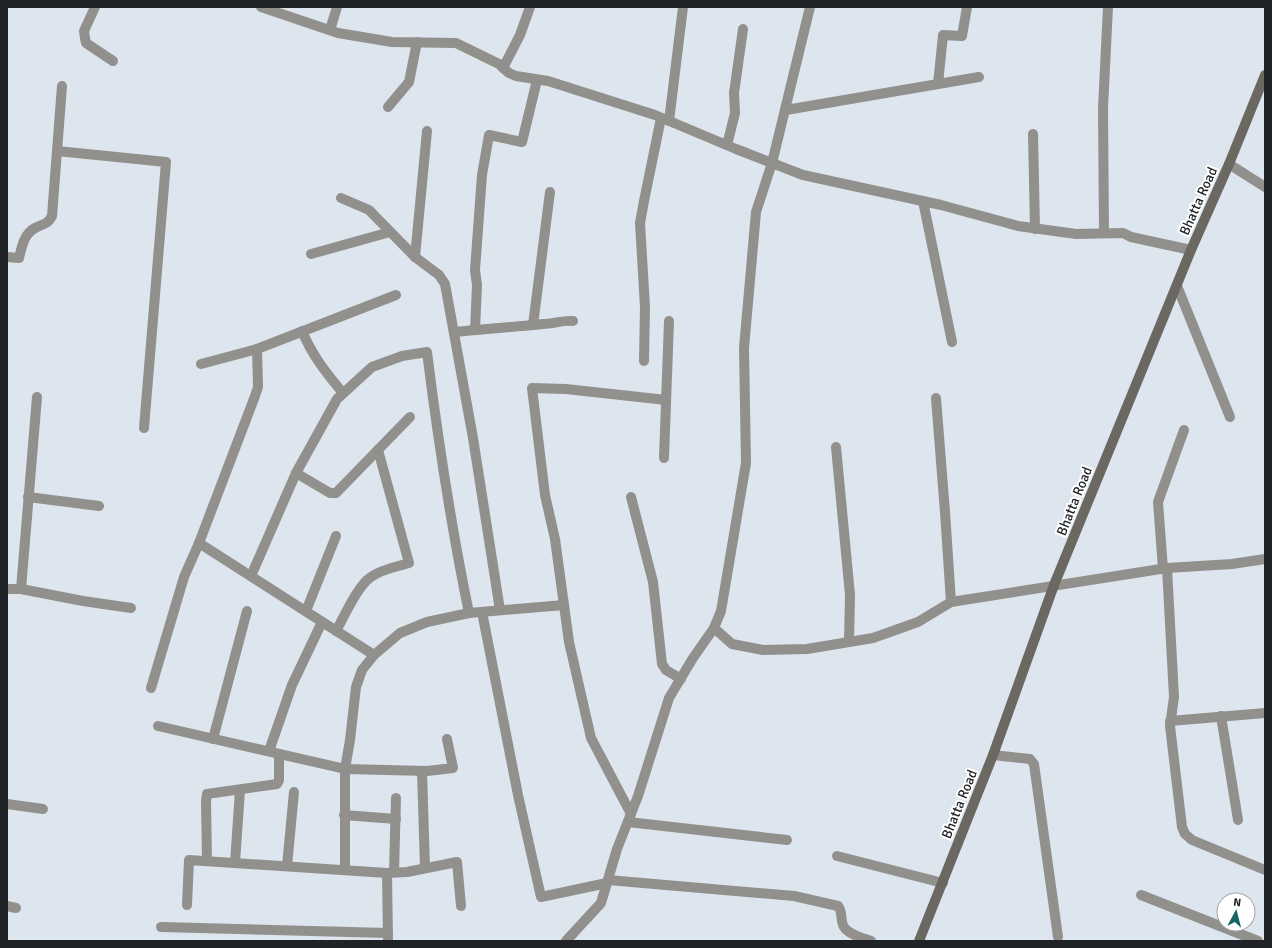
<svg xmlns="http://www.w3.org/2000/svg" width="1272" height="948" font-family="Signika,sans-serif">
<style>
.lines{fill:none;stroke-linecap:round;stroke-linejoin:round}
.street{stroke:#92908c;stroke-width:10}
.secondary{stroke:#6b6862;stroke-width:10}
.labels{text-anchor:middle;stroke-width:4;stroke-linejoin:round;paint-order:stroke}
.street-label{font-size:14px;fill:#202326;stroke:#fff}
</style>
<rect width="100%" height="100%" fill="#dde5ee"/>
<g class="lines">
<g class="street">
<path d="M95,7l-11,24 1,7 1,5 27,18"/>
<path d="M261,7l77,26 54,9 64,1 43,21 10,9 7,3 32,5 107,34 81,34 67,26 138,30 77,21 58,8 47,-1 8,4 60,13"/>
<path d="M330,30l7,-23"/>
<path d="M503,68l17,-33 10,-28"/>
<path d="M938,84l5,-49 19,1 5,-29"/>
<path d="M388,107l21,-25 8,-40"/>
<path d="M786,110l193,-33"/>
<path d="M669,121l14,-114"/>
<path d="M1033,134l2,95"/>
<path d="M727,145l8,-32 -1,-20 9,-64"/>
<path d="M57,151l109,11 -22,266"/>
<path d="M1229,164l36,23"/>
<path d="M341,198l28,12 46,47 24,18 6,9 28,154 27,172"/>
<path d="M923,201l29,141"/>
<path d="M1104,233l-1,-125 5,-101"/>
<path d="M311,254l79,-22"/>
<path d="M7,257l12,1c3,-12 5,-24 16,-30 9,-5 12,-3 17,-12l10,-130"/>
<path d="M415,257l12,-126"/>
<path d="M1177,286l53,131"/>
<path d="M533,325l17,-133"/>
<path d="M475,330l2,-45 -2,-15 7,-95 7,-40 33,7 15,-62"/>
<path d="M302,331c10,24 24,42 41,62"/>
<path d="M454,332c30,-3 59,-5 89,-8 10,0 20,-4 30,-3"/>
<path d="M644,361l1,-54 -5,-84 4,-22 17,-83"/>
<path d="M201,364l56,-15 139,-54"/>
<path d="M936,398l9,114 6,90"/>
<path d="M836,447l14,148 -1,47"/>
<path d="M664,458l5,-137"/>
<path d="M296,473l34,20h6l74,-76"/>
<path d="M28,497l71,9"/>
<path d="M631,497l22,85 9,82 4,6 15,9"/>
<path d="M199,543l175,112"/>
<path d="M1167,568l7,129 -4,29 12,101 3,7 7,6 73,30"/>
<path d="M1163,569l-5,-67 26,-72"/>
<path d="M251,576l45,-103 41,-74 35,-32 30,-11 25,-4c11,88 24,174 42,261"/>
<path d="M7,589h14l62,12 48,7"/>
<path d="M21,589l16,-192"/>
<path d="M306,611l30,-75"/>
<path d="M482,612l36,183 23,102 66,-14"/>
<path d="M714,628l18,16 31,6 44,-1 66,-11 45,-16 33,-20 216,-34 65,-4 33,-5"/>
<path d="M336,631c8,-14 22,-46 35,-54 11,-8 25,-10 38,-14l-31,-113"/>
<path d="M151,688l33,-111 15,-34 56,-147 3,-9 -1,-38"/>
<path d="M1221,716l17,104"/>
<path d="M1170,721l95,-8"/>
<path d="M158,726l187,43 82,2 26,-3 -6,-29"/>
<path d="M213,739l34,-128"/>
<path d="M269,751l23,-66 30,-63"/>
<path d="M993,755l37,4 4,5 24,173"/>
<path d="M422,771l3,97"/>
<path d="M7,804l36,5"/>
<path d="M631,814l-40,-76 -22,-96 -14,-103 -10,-44 -13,-107 34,1 100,11"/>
<path d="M344,815l52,4"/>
<path d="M628,822l159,18"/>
<path d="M837,856l106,27"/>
<path d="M207,861l-1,-60 1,-7 70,-10 2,-4v-26"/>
<path d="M235,863l5,-73"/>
<path d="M287,866l7,-74"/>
<path d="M345,870v-101l5,-29 6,-53 6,-17 12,-15 26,-22 27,-11 42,-9 95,-8"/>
<path d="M394,872l2,-74"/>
<path d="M387,873l1,68"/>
<path d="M608,880l186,16 44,10c5,6 2,12 5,19 3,9 20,13 28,16"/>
<path d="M1141,895l117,46"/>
<path d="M187,905l2,-45 198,13 20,-1 50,-10 4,44"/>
<path d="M7,906l9,2"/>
<path d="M161,927l227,6"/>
<path d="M566,941l35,-38 16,-54 21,-53 31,-98 24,-40 21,-30 7,-17 25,-148 -2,-115 12,-136 16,-49 38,-156"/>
</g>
<path class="secondary" d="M919,941l74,-186 61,-170 137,-335 38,-86 36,-89"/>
</g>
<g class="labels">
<g class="street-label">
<text transform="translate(1198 201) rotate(-66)" y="5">Bhatta Road</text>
<text transform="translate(1074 501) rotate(-68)" y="5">Bhatta Road</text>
<text transform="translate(959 804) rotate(-68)" y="5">Bhatta Road</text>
</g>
</g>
<rect width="1272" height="948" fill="none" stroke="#202326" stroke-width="16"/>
<g transform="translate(1236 912) rotate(7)"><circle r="19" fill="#ffffff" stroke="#a6a7a8"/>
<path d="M0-3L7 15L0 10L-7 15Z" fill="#166565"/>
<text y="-6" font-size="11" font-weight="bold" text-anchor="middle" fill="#202326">N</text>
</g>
</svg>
